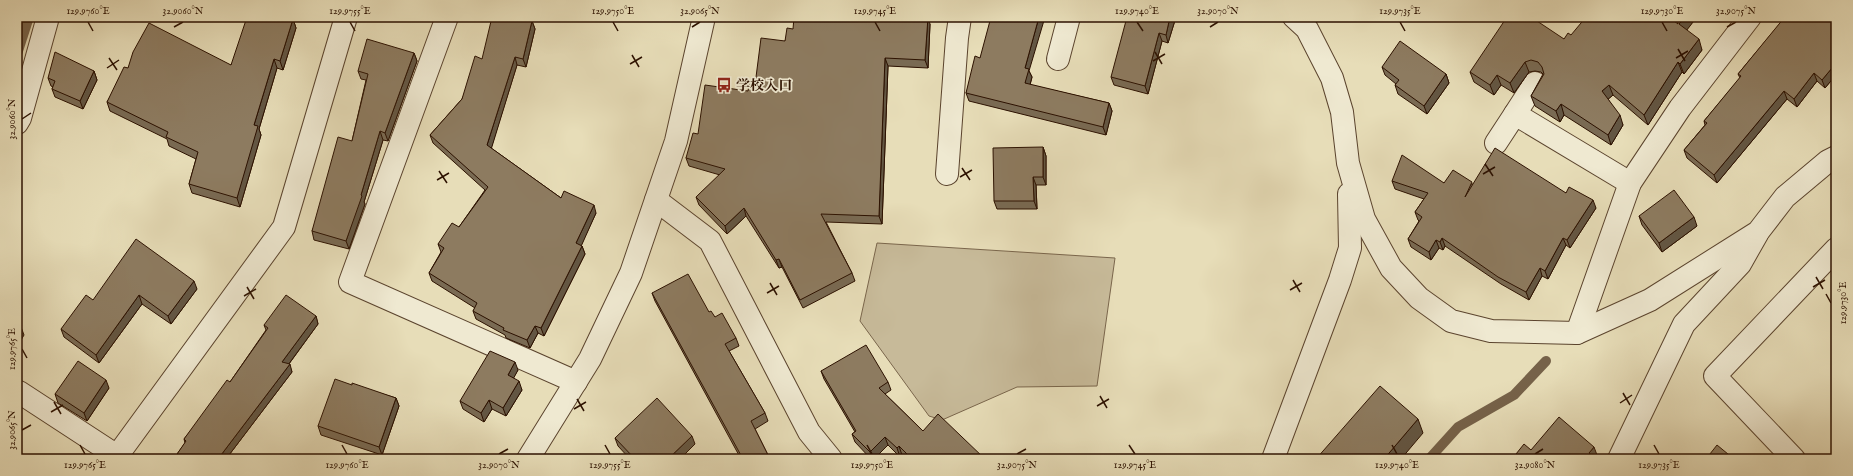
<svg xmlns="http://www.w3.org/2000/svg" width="1853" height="476" font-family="'IM FELL English','Noto Serif JP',serif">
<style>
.green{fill:#c7ba99;stroke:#7a664c}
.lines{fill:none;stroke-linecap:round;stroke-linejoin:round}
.stream{stroke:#766249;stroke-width:10}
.minor-casing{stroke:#5b442e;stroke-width:24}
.minor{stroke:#efe9d1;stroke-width:22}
.wall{fill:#796a53;stroke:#2c1100}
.shaded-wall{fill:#635643;stroke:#2c1100}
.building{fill:#8d7b60;stroke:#2c1100}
.ticks{fill:none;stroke:#2c1100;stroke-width:1.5}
.labels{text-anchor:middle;stroke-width:3.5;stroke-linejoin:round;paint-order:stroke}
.poi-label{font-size:14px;font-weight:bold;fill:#2c1100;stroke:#efe9d1;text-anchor:start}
.neatline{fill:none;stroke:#2c1100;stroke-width:1.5}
.ticks-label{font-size:10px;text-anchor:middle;fill:#2c1100}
</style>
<rect width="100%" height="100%" fill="#e7ddb8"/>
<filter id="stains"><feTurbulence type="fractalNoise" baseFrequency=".005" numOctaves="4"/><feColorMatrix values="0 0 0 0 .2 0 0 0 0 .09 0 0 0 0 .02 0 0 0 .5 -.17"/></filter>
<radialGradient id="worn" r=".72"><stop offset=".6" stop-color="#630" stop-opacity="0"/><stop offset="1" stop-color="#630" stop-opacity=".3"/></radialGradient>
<path class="green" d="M877,243l238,15 -18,128 -80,1 -75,33 -13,-4 -69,-95z"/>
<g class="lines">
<g class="stream">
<path d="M17,54l12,-37"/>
<path d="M1429,459l29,-32 56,-32 32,-34"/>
</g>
<g class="minor-casing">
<g id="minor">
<path d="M447,17l-97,265 226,100"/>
<path d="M1294,17l13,12 25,49 10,34 6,51 16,56 27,49 28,30 32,23 40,10 86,2 73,-33 108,-68 27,-35 43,-36 8,-4"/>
<path d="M1058,59l11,-42"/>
<path d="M1515,114l20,-31"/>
<path d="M17,123l3,-5 28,-101"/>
<path d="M1496,143l19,-29 115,69"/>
<path d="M947,174l10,-136 3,-21"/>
<path d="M656,200l54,41 99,191 22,27"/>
<path d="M1577,333l53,-150 50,-75 70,-91"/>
<path d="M19,392l98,64 167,-229 62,-210"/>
<path d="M528,459l62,-100 41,-86 45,-132 28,-124"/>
<path d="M1273,459l67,-179 10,-32 -1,-54"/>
<path d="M1619,459l65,-135 56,-60 17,-30"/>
<path d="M1794,459l-79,-83 121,-127"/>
</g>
</g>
<use href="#minor" class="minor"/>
</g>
<g class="wall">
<path d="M1176,17l-8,26 -6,-2 -14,53 -34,-9 -3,-8z"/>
<path d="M1697,17l-11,13 16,20 -18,24 -2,-2 -34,53 -35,-30 -5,4 15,26 -12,20 -47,-30 -4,7 -25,-16 -4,-10 12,-22 -2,-2 -6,-1 -6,1 -15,21 -13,-8 -7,10 -20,-13 -4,-10 94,-33 7,-4 107,-11z"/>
<path d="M1781,17h55v60l-1,-1 -10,12 -8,-7 -20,26 -10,-8 -70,84 -30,-25 -3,-8 21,-25 -1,-4 36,-43 -2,-4 44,-53z"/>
<path d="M293,19l3,9 -13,42 -6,-2 -18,61 2,6 -21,72 -48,-14 -3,-9 7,-25 -27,-13 -2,-7 -57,-28 -3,-9 21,-34 103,-3z"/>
<path d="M532,21l3,8 -9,38 -9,-2 -26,83 70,50 35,15 -15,32 1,1 3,8 -41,82 -6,-3 -8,15 -24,-10 -1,-3 -29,-16 -3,-8 2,-3 -43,-27 -3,-8 12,-21 -3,-8 21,-17 26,-37 -52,-47 -3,-8 32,-36 20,-40z"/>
<path d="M930,24l-2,44 -40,-2 -6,158 -56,-2 26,51 3,8 -52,27 -21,-41 -3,1 -33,-52 -19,18 -28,-29 -3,-8 24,-22 -31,-9 -3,-8 12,-24 57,-49 38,-56z"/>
<path d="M414,53l3,8 -29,80 -5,-1 -19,62 1,2 -16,45 -35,-9 -2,-9 40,-90 14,-61 -5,-1 -3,-8z"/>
<path d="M980,58l49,13 3,6 -2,8 79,18 3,8 -6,24 -137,-34 -3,-8z"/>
<path d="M1382,67l64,7 3,9 -22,31 -29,-20 -3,-9 1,-1 -11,-9z"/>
<path d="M94,71l3,9 -14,29 -28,-12 -3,-8 1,-2 -2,-1 -3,-8z"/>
<path d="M1043,147l3,9v29h-10l1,24h-40l-3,-8z"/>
<path d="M1392,181l81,3 93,9 30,15 -26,40 -4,-3 -18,34 -6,-3 -13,24 -28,-16 -56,-38 -2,4 -4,-2 -8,12 -20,-13 -3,-8 11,-18 -1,-1 -3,-8 9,-13 -29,-10z"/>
<path d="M1639,216l58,10 -35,26 -20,-27z"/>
<path d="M197,289l-26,35 -29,-20 -43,59 -35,-26 -3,-8 32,-29z"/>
<path d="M652,293l57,19 6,5 21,21 3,8 -10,5 36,62 3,8 -13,8 15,30h-29l-86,-158z"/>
<path d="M316,316l2,8 -29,40 3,8 -66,87h-51v-2l10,-14 -1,-4 46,-57 36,-52 -2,-5z"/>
<path d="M518,370l-5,8 9,12 -16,26 -14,-7 -8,13 -21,-13 -3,-8z"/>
<path d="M821,371l67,11 3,8 -6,4 38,37 62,28h-78l-5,-4 -2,2 -12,-12 -14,14h-3l-16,-17 -3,-8 3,-2 -31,-53z"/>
<path d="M352,385l44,13 3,8 -17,49 -61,-20 -3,-9z"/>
<path d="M109,388l-22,33 -29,-18 -3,-9z"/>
<path d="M615,438l80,6 -15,15h-50l-12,-13z"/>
</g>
<g class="shaded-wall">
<path d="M928,17l2,7 -2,44 -3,-8z"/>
<path d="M1039,17h6l-16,54 3,6 -4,15 -3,-9v-15z"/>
<path d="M1170,17h6l-8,26 -2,-8z"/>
<path d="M1685,17h12l-14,18 -4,-11z"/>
<path d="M293,19l3,9 -13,42 -3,-9z"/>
<path d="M532,21l3,8 -9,38 -3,-8z"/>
<path d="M1159,33l3,8 -14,53 -3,-8z"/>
<path d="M1699,39l3,11 -18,24 -4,-10z"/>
<path d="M414,53l3,8 -29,80 -3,-8z"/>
<path d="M515,57l2,8 -27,88 -3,-8z"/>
<path d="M885,58l3,8 -6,158 -3,-8z"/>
<path d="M274,59l3,9 -18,61 2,6 -21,72 -3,-9 17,-73z"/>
<path d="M1525,62l4,10 -15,21 -4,-10z"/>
<path d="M1678,62l4,10 -34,53 -4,-10z"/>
<path d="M1832,68l3,8 -10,12 -3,-8z"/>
<path d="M94,71l3,9 -14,29 -3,-8z"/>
<path d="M1814,73l3,8 -20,26 -3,-8z"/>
<path d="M1446,74l3,9 -22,31 -3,-8z"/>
<path d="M1497,75l4,10 -7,10 -4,-10z"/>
<path d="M1609,85l4,10 -7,6 -4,-10z"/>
<path d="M1784,91l3,8 -70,84 -3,-8z"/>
<path d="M1109,103l3,8 -6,24 -3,-8z"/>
<path d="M1561,104l3,11 -4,7 -4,-11z"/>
<path d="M1620,115l3,10 -12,20 -3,-10z"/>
<path d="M380,131l3,9 -19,62 1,2 -16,45 -3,-8 15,-46z"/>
<path d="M1043,147l3,9v29l-3,-8z"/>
<path d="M1033,177l3,8 1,24 -3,-8z"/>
<path d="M1593,200l3,8 -26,40 -3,-8z"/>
<path d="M594,205l2,8 -17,38 -3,-8z"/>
<path d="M744,208l2,8 -19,18 -2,-8z"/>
<path d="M1694,217l3,9 -35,26 -3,-9z"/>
<path d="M1442,238l3,8 -2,4 -3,-8z"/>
<path d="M1563,238l3,7 -18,34 -3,-8z"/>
<path d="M1436,240l3,8 -8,12 -2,-8z"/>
<path d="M582,246l3,8 -41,82 -3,-8z"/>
<path d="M779,259l3,8 -3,1 -3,-8z"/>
<path d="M1540,268l2,8 -13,24 -3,-8z"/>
<path d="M194,281l3,8 -26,35 -3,-8z"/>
<path d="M139,295l3,9 -43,59 -3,-8z"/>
<path d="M316,316l2,8 -33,45 -3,-7z"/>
<path d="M535,326l3,7 -8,15 -3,-8z"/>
<path d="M21,327l3,8 -7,12v-13z"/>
<path d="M515,362l3,8 -7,13 -3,-8z"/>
<path d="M290,364l2,8 -66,87h-8z"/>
<path d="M106,380l3,8 -22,33 -3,-8z"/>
<path d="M519,381l3,9 -16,26 -3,-8z"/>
<path d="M396,398l3,8 -17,49 -3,-8z"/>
<path d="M489,400l3,9 -8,13 -3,-9z"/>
<path d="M1418,419l5,14 -22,26h-17z"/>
<path d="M692,436l3,8 -15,15h-12z"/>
<path d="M885,437l3,8 -14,14h-2l-2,-7z"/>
<path d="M899,446l3,9 -2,2 -3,-9z"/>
<path d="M1594,447l3,8 -3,4 -5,-6z"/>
</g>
<g class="building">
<path d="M247,17h41l5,2 -13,42 -6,-2 -20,66 4,1 -21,72 -48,-14 9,-32 -32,-15 2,-5 -61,-30 17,-35 4,1 5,-16 16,-29 82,42z"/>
<path d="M492,17h23l17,4 -9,38 -8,-2 -28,88 74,53 3,-7 30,14 -18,38 6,3 -41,82 -6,-2 -8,14 -24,-10 1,-2 -31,-17 4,-8 -48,-30 15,-25 -6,-4 14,-21 7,4 29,-40 -58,-52 32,-36 13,-43 7,3z"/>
<path d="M794,17h134l-3,43 -40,-2 -6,158 -58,-2 31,59 -52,27 -21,-41 -3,1 -32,-52 -19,18 -29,-29 29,-28 -39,-11 7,-25 5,1 7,-49 43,6 1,-7 6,1 6,-47 24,3 2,-13 6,1z"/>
<path d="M991,17h48l-14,51 4,1 -4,14 84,20 -6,24 -137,-34 9,-37 5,2z"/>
<path d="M1127,17h43l-4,18 -7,-2 -14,53 -34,-9z"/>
<path d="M1507,17h24l33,22 4,-6 3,2 15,-18h83l9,7 -1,-7h8l-6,7 20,15 -19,25 -2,-2 -34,53 -35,-30 -7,6 18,24 -12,20 -47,-31 -5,7 -25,-15 13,-22 -2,-7 -4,-5 -7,-2 -6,2 -15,21 -13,-8 -7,10 -20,-13z"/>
<path d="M1783,17h53v54l-4,-3 -10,12 -8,-7 -20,26 -10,-8 -70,84 -30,-25 23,-27 -3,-2 37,-45 -3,-2 46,-56z"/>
<path d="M367,39l47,14 -29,80 -5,-2 -19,64 1,1 -16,45 -34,-10 26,-94 14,4 16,-67 -10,-3z"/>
<path d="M1400,41l46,33 -22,32 -29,-21 4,-5 -17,-13z"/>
<path d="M55,52l39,19 -14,30 -28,-12 3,-8 -7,-3z"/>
<path d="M1043,147v30h-10l1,24h-40l-1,-53z"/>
<path d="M1495,148l71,45 3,-6 24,13 -26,40 -4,-2 -18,33 -5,-3 -14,24 -28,-15 -56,-39 -2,4 -4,-2 -7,12 -21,-13 14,-22 -7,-5 13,-19 -36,-12 10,-26 42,28 9,-13 19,12 -7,15z"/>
<path d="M1674,190l20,27 -35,26 -20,-27z"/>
<path d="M136,239l58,42 -26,35 -29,-21 -43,60 -35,-26 25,-34 7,5z"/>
<path d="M688,274l21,38 2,-1 4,6 7,-4 14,25 -11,6 40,69 -14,8 19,38h-27l-91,-166z"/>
<path d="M286,295l30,21 -34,46 8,2 -72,95h-43l1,-1 -1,-1 11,-16 -2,-2 43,-59 3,2 38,-54 -4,-3z"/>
<path d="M17,325l4,2 -4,7z"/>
<path d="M866,345l22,37 -9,6 44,43 15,-17 47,45h-73l-13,-13 -2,2 -12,-11 -15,15 -18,-18 4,-3 -35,-60z"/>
<path d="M490,351l25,11 -7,13 11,6 -16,27 -14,-8 -8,13 -21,-12z"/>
<path d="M78,361l28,19 -22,33 -29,-19z"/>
<path d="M335,379l17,6v-2l44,15 -17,49 -61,-21z"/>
<path d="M1380,386l38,33 -34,40h-68z"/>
<path d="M657,398l35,38 -24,23h-33l-20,-21z"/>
<path d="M1559,417l35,30 -5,6 7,6h-84l12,-15 7,6z"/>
<path d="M1717,445l17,14h-28z"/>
</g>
<path class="ticks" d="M88,22l5,9M350,22l5,9M613,22l5,9M875,22l5,9M1137,22l6,9M1400,22l5,9M1662,22l5,9M174,27l9,-5M692,27l8,-5M1210,27l8,-5M1727,27l9,-5M1678,49l7,12M1155,52l7,12M632,55l7,12M109,58l8,12M1676,58l12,-7M1153,61l12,-7M630,64l12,-7M107,68l12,-8M22,119l9,-6M1485,164l8,12M962,168l8,12M439,171l8,12M1483,174l12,-7M960,177l12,-7M437,180l12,-7M1816,277l7,12M1293,280l7,12M770,283l7,12M247,287l7,12M1813,287l12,-7M1290,290l12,-7M767,293l12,-7M1826,294l5,9M244,296l12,-7M22,349l5,9M1623,393l7,12M1100,396l7,12M577,399l7,12M54,402l7,12M1620,403l12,-8M1097,406l12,-7M574,409l12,-7M51,412l12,-7M22,430l9,-5M80,445l5,9M342,445l5,9M605,445l5,9M867,445l5,9M1129,445l6,9M1392,445l5,9M1654,445l5,9M499,454l9,-5M1017,454l9,-5M1535,454l8,-5"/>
<defs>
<g id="bus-bare" transform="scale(1.2)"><path d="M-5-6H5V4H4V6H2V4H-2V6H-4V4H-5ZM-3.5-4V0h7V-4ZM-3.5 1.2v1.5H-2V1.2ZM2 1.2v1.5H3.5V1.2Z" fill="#8f2418" stroke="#efe9d1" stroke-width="2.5" paint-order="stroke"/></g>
</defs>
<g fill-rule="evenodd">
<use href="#bus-bare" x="724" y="85"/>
</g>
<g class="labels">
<g class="poi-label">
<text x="736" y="90">学校入口</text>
</g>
</g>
<rect width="1853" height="476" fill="none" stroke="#e7ddb8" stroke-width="44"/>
<rect x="22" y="22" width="1809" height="432" class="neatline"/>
<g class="ticks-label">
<text x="88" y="14">129.9760°E</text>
<text x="183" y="14">32.9060°N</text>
<text x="350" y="14">129.9755°E</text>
<text x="613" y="14">129.9750°E</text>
<text x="700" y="14">32.9065°N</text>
<text x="875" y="14">129.9745°E</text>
<text x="1137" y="14">129.9740°E</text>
<text x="1218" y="14">32.9070°N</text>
<text x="1400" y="14">129.9735°E</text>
<text x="1662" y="14">129.9730°E</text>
<text x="1736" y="14">32.9075°N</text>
<text transform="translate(11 119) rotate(-90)" y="4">32.9060°N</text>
<text transform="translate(1842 303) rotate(-90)" y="4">129.9730°E</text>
<text transform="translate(11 349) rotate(-90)" y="4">129.9765°E</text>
<text transform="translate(11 430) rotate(-90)" y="4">32.9065°N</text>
<text x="85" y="468">129.9765°E</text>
<text x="347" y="468">129.9760°E</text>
<text x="499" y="468">32.9070°N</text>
<text x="610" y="468">129.9755°E</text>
<text x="872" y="468">129.9750°E</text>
<text x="1017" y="468">32.9075°N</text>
<text x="1135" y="468">129.9745°E</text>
<text x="1397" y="468">129.9740°E</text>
<text x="1535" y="468">32.9080°N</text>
<text x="1659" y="468">129.9735°E</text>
</g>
<rect width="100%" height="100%" filter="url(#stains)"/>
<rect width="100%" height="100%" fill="url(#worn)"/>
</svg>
